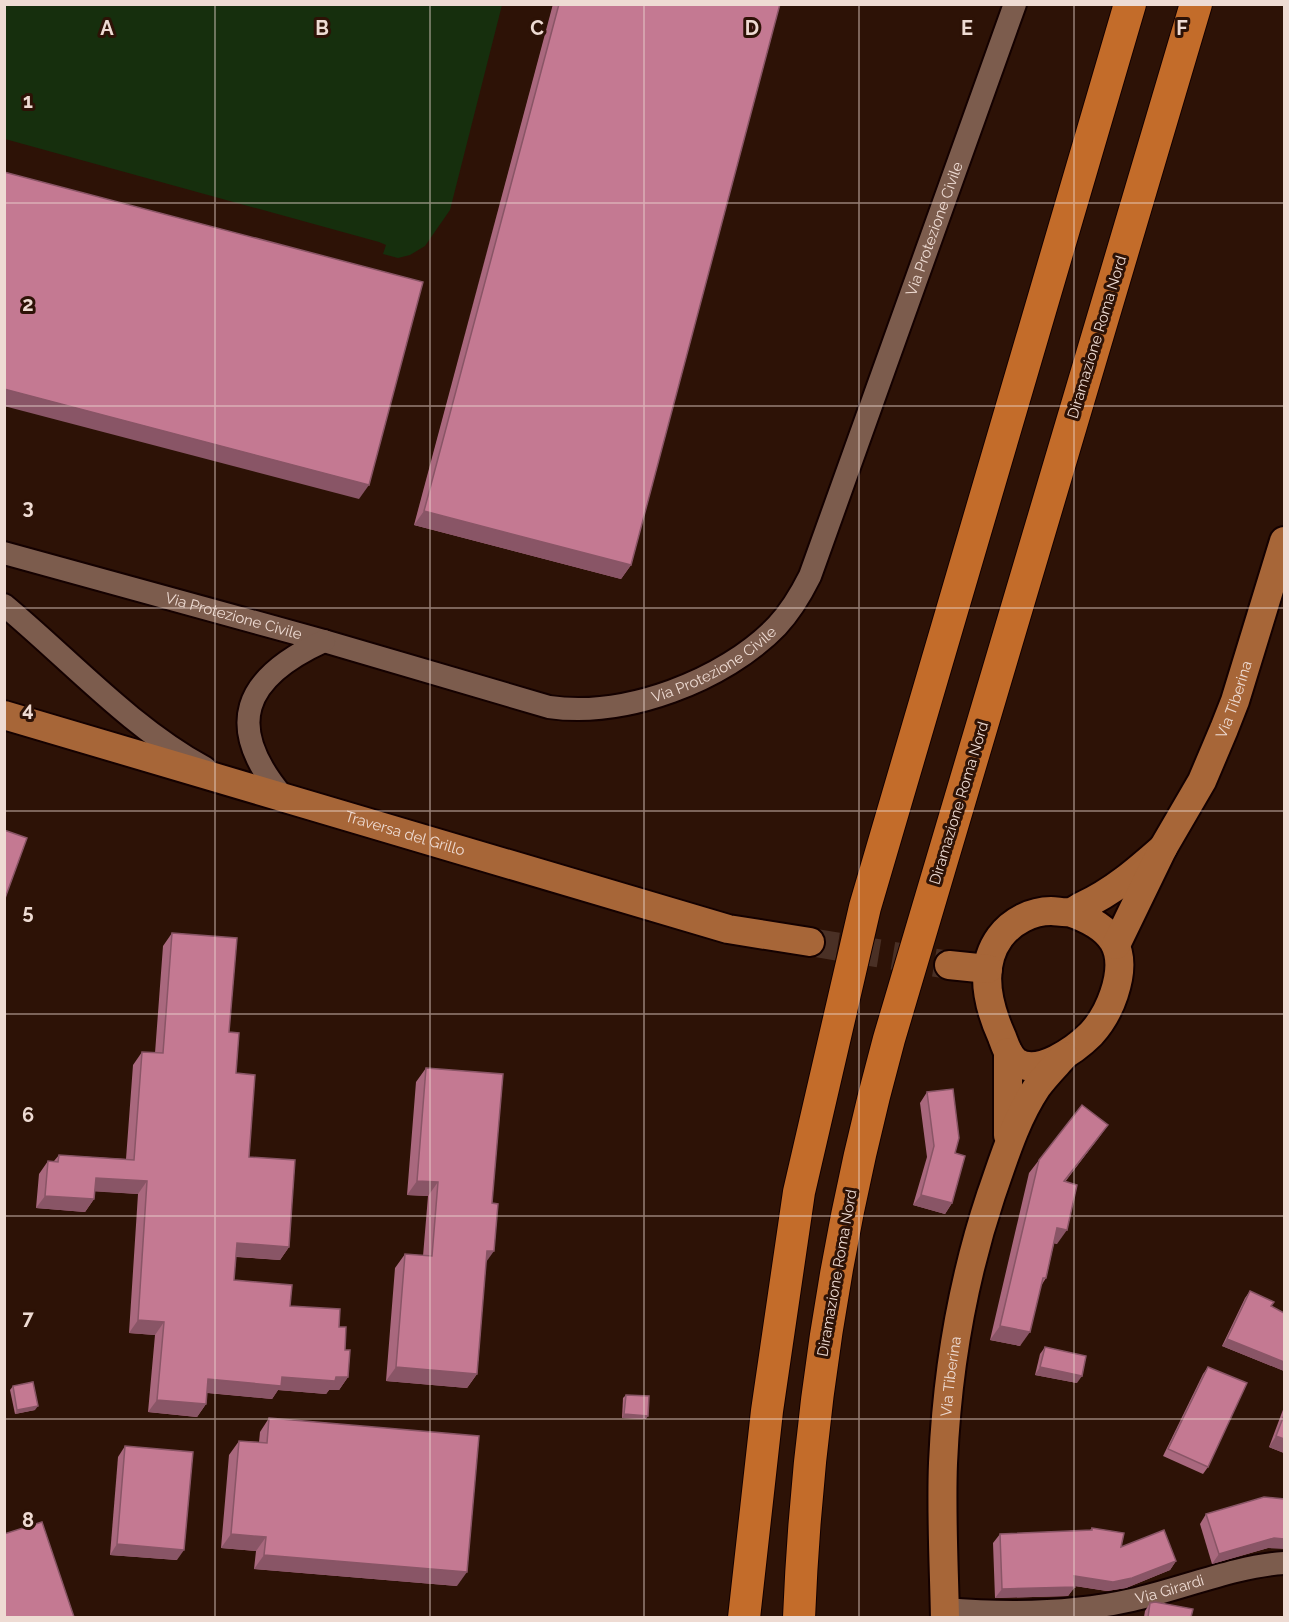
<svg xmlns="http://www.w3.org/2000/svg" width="1289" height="1622" font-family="Raleway,sans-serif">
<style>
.green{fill:#162f0d}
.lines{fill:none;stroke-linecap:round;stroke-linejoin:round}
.major-tunnel{stroke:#4a3025;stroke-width:28;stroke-dasharray:28 14;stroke-linecap:butt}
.minor-casing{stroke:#140100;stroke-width:26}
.major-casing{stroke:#140100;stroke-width:32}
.highway-casing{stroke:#140100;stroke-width:34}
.minor{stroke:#7c5c4d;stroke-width:22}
.major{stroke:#a76638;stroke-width:28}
.highway{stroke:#c36c2a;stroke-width:32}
.wall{fill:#a9687e}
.shaded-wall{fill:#895566}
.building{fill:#c47992;stroke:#895566;stroke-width:1.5}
.grid{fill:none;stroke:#eedbd3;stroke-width:1.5;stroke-opacity:0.55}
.labels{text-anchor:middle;stroke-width:6;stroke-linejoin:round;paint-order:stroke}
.street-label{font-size:15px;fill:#eedbd3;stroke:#2d1206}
.grid-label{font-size:20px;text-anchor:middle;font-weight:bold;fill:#eedbd3;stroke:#2d1206;stroke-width:6;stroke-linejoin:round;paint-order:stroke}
</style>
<rect width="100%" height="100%" fill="#2d1206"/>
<path class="green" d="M4,5l1,-1 497,1 -52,205 -25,36 -15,9 -12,3 -15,-4 3,-9 -7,-3 -374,-103z"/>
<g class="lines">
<path class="major-tunnel" d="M810,942l139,23"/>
<g class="minor-casing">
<g id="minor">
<path id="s1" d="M4,553l320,88 225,66c76,11 175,-26 228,-81 14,-15 24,-32 33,-50l205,-572"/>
<path d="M4,605c66,55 126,122 201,163"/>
<path d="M284,798c-61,-72 -41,-120 40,-157"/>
<path id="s2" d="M944,1609c63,5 127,5 188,-9 49,-11 104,-34 152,-37"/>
</g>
</g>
<g class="major-casing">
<g id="major">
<path id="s3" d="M4,715l724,214 82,13"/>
<path d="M1069,912c44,15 60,37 45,82 -5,15 -12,28 -23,40 -15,15 -54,44 -76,27 -7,-6 -10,-16 -13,-24 -14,-31 -24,-70 -2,-100 12,-16 32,-26 51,-26 6,0 13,2 19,1 4,-1 8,-4 12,-6 31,-14 56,-36 81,-58"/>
<path id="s4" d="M1116,945l47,-97 39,-67 22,-52 11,-28 49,-160"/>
<path d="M949,965l39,4"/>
<path d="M1008,1052v83"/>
<path id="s5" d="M945,1618c-1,-52 -4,-104 -2,-155 4,-91 19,-181 48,-268 13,-37 24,-75 46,-108 8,-11 18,-21 27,-31"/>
</g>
</g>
<g class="highway-casing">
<g id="highway">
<path d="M744,1618l23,-207 32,-219 66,-285 265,-903"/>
<path d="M799,1618c8,-197 38,-390 90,-579l307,-1035"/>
</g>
</g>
<use href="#minor" class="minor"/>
<use href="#major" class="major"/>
<use href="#highway" class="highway"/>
</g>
<g class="wall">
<path d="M553,4h227l-149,561 -10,14 -207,-54z"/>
<path d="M172,933l57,99 20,125 40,90 -9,13 -44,-3 -2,23 56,26 49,21 6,23 3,27 -9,13h-10l-3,4 -48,-4 -6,9 -65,-6 -1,11 -9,13 -49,-5 7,-77 -26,-2 9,-139 -43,-3 -1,8 -9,13 -49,-4 3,-34 9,-13h6l5,-6 67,4 7,-94 9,-13 13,1 8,-107z"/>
<path d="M426,1068l60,195 -9,111 -10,14 -81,-7 9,-113 10,-14 18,2 5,-60 -21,-1 9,-113z"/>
<path d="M927,1092l28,61 -3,50 -7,11 -32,-9 14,-48 -7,-54z"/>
<path d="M1108,1125l-43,57 -8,62 -3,-1 -8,35 -5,8 -21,60 -30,-6 39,-167 10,-13z"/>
<path d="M1250,1291l21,15 13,7v58l-62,-25 23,-48z"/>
<path d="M1045,1347l32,36 -42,-8 5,-21z"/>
<path d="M1208,1367v100l-5,7 -40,-18 40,-82z"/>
<path d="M13,1386l22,24 -20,4 -5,-24z"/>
<path d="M626,1395l20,24 -24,-1 1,-20z"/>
<path d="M1284,1407v46l-15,-6z"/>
<path d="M269,1418l188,168 -203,-17 2,-18 -35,-3 8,-93 10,-14 20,1 1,-10z"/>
<path d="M125,1446l52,114 -67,-5 8,-98z"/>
<path d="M1206,1514l62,34 -56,16 -12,-40z"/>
<path d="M1092,1528l29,19 55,14 -6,9 -44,18 -19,3 -32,-5 -7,10 -73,2 -2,-55 7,-9 90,-4z"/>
<path d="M1150,1603l41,14h-47l1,-6z"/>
</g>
<g class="shaded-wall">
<path d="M4,389l365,96 -10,14 -355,-93z"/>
<path d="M424,511l207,54 -10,14 -207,-54z"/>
<path d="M1108,1125l-10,14 -44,56 10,-14z"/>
<path d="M96,1178l51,3 -9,13 -51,-3z"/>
<path d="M417,1181l21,1 -10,14 -21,-1z"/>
<path d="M921,1195l31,8 -7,11 -32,-9z"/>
<path d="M45,1196l49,3 -9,13 -49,-4z"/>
<path d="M1057,1228l10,2 -10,14 -10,-2z"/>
<path d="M237,1243l52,4 -9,13 -52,-4z"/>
<path d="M487,1251h7l-10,14z"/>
<path d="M138,1320l26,2 -9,13 -26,-2z"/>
<path d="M1000,1326l30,6 -10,14 -30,-6z"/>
<path d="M1227,1339l57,23v9l-62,-25z"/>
<path d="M396,1367l81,7 -10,14 -81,-7z"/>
<path d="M1040,1367l42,9 -5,7 -42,-8z"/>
<path d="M282,1377h66l-9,13h-10l-3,4 -48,-4 -6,9 -73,-7 9,-13z"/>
<path d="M157,1400l49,4 -9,13 -49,-5z"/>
<path d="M38,1406l-3,4 -20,4 2,-4z"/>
<path d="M624,1414l24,2 -2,3 -24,-1z"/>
<path d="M1276,1436l8,3v14l-15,-6z"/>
<path d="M231,1534l35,3 -10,14 -35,-3z"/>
<path d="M1274,1538l10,1v10l-16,-1 -56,16 7,-10z"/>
<path d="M117,1544l67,6 -7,10 -67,-5z"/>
<path d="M264,1555l203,17 -10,14 -203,-17z"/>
<path d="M1176,1561l-6,9 -44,18 -19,3 -39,-6 6,-9z"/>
<path d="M1075,1587l-7,9 -73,2 7,-9z"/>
</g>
<g class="building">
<path d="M559,4h221l-149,561 -207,-54z"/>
<path d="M4,172l419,110 -54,203 -365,-96z"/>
<path d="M4,830l23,8 -23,63z"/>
<path d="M172,933l65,5 -8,94 10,1 -3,40 19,2 -6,82 46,3 -6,87 -52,-4 -3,37 58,5 -2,21 50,3 -1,18h7l-1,23h5l-2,27h-12l-1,4 -53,-4 -1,9 -73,-7 -2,25 -49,-4 7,-78 -26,-2 9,-139 -51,-3 -2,21 -49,-3 3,-35 10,1 1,-7 75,5 8,-108 21,1z"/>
<path d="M426,1068l77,6 -11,129 6,1 -4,47h-7l-10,123 -81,-7 9,-113 27,2 6,-74 -21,-1z"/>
<path d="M953,1089l6,49 -4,15 10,3 -13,47 -31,-8 13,-49 -7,-54z"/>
<path d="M1082,1105l26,20 -44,56 13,4 -10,45 -10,-2 -11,50h-3l-13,54 -30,-6 39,-166z"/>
<path d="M1250,1291l24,11 -3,4 13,7v49l-57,-23z"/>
<path d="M1045,1347l41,9 -4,20 -42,-9z"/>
<path d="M1208,1367l39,16 -39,84 -40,-18z"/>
<path d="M33,1382l5,24 -21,4 -4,-24z"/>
<path d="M626,1395l23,1 -1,20 -24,-2z"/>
<path d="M1284,1415v24l-8,-3z"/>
<path d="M269,1418l210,18 -12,136 -203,-17 2,-18 -35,-3 8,-93 28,2z"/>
<path d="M125,1446l68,6 -9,98 -67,-6z"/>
<path d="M1264,1497l20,2v40l-10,-1 -55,16 -13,-40z"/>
<path d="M42,1522l32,95h-70v-83z"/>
<path d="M1092,1528l32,5 -3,14 43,-17 12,31 -44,17 -19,4 -39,-6 1,11 -73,2 -2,-55 92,-4z"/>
<path d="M1155,1602l38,7 -2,8h-43l2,-14z"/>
</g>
<path class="grid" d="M215,4v1614M430,4v1614M644,4v1614M859,4v1614M1074,4v1614M4,203h1280M4,406h1280M4,608h1280M4,811h1280M4,1014h1280M4,1216h1280M4,1419h1280"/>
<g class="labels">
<g class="street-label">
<text dy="5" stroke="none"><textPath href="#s1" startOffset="1245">Via Protezione Civile</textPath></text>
<text transform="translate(1097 337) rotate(-73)" y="5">Diramazione Roma Nord</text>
<text dy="5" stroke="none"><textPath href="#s1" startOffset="238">Via Protezione Civile</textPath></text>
<text dy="5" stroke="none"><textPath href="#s1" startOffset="741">Via Protezione Civile</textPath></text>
<text dy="5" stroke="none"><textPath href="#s4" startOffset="273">Via Tiberina</textPath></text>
<text transform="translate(959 803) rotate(-73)" y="5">Diramazione Roma Nord</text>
<text dy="5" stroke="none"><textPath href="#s3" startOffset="418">Traversa del Grillo</textPath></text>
<text transform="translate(837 1273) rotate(-80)" y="5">Diramazione Roma Nord</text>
<text dy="5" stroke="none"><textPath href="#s5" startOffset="242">Via Tiberina</textPath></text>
<text dy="5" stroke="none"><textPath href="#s2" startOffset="228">Via Girardi</textPath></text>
</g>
</g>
<g class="grid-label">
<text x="107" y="35">A</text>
<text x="322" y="35">B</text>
<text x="537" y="35">C</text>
<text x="752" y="35">D</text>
<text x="967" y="35">E</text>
<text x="1182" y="35">F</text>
<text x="28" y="108">1</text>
<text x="28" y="311">2</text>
<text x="28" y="514">3</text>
<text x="28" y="716">4</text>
<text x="28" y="919">5</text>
<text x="28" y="1122">6</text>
<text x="28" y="1325">7</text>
<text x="28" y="1527">8</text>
</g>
<rect width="1289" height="1622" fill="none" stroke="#eedbd3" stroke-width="12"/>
</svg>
